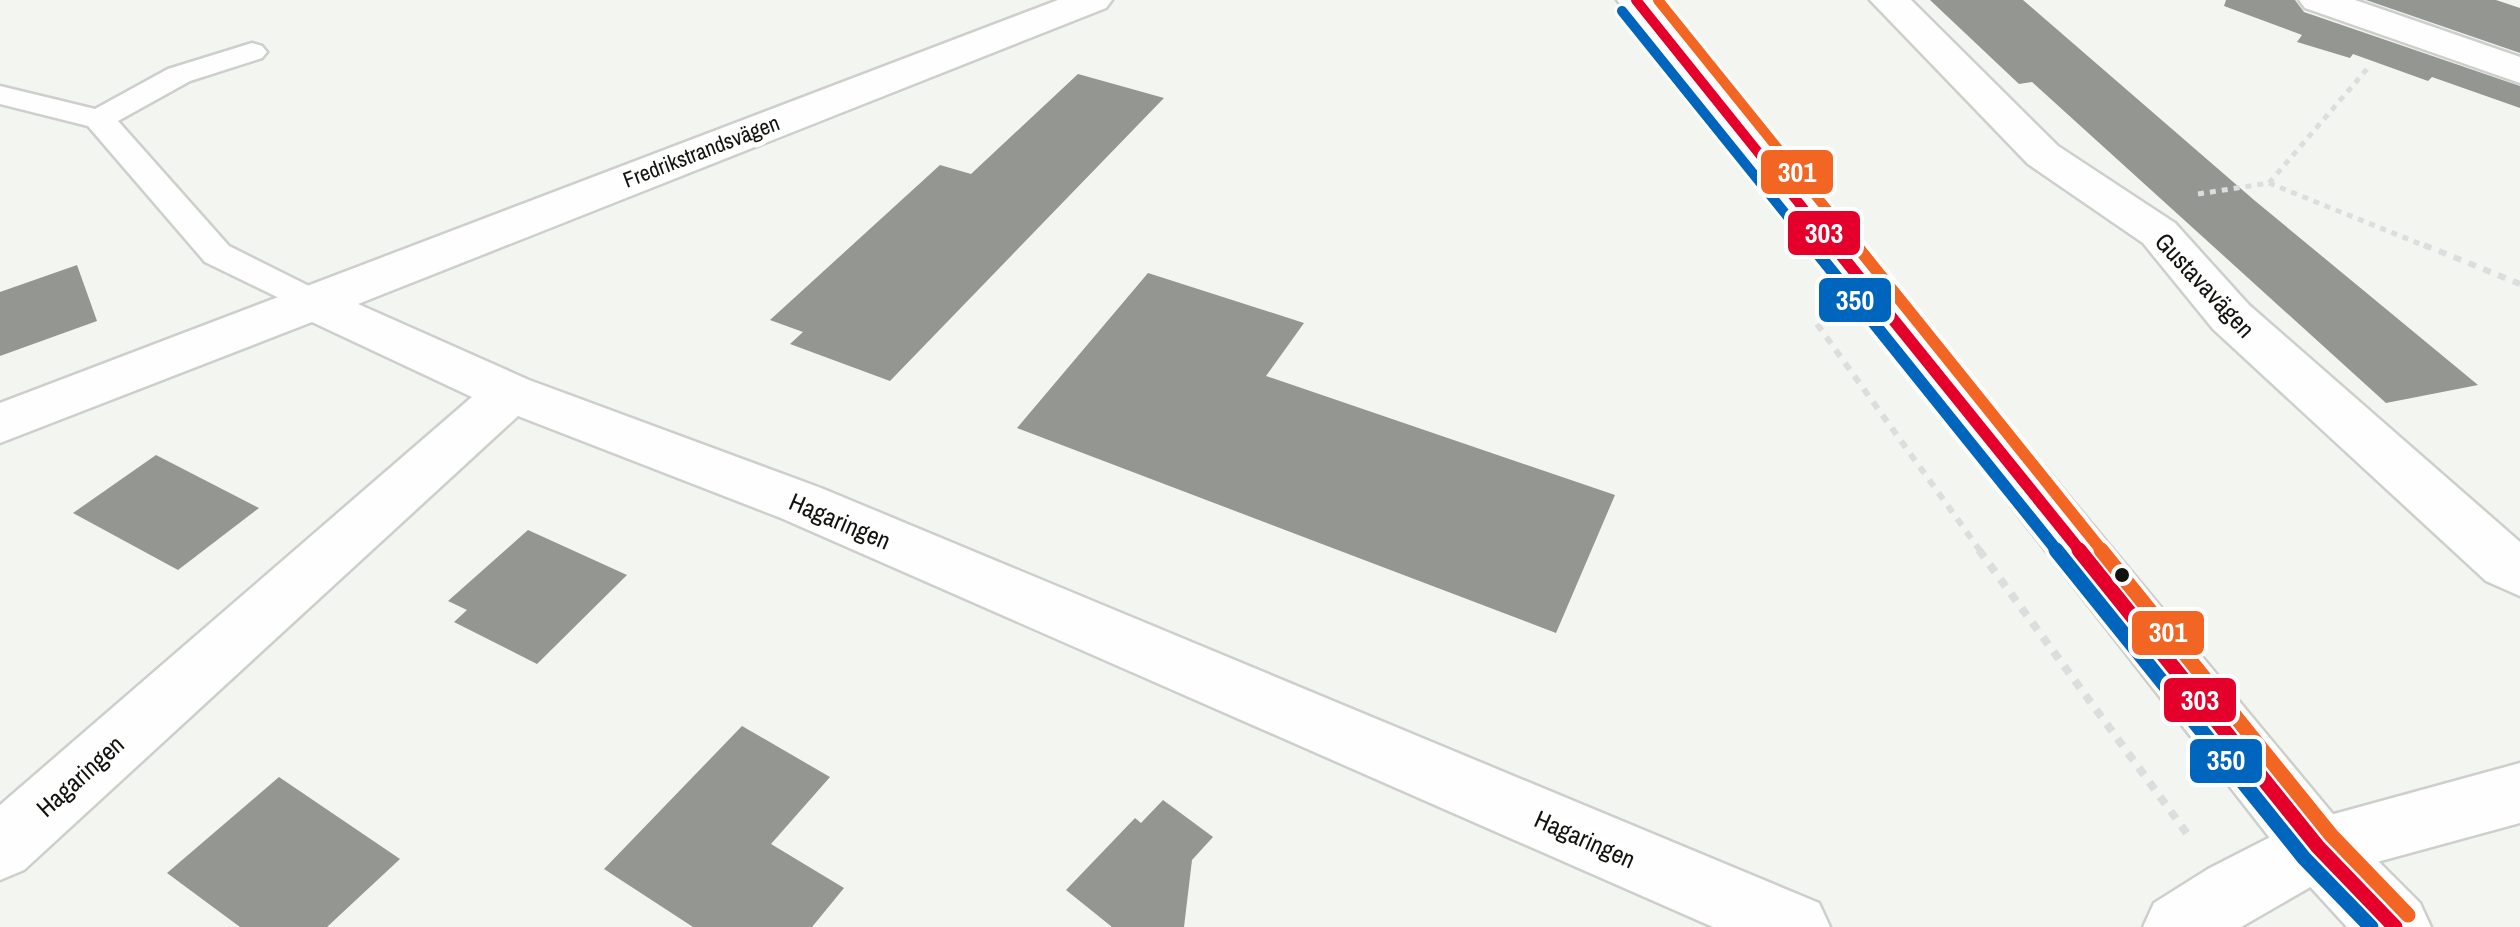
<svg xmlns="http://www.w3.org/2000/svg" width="2520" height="927" font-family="'Archivo Narrow',sans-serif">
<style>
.building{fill:#949692}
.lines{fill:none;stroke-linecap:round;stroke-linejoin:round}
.service-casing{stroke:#cccfca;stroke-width:5}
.minor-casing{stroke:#cccfca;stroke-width:5}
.secondary-casing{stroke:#cccfca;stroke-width:5}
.path-far2{stroke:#dcdddc;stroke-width:5;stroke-dasharray:6 6;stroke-linecap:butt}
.path-far1{stroke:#dcdddc;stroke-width:6;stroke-dasharray:8 8;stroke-linecap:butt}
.path{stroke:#dcdddc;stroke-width:8;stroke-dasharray:9 9;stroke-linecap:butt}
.service{fill:#fdfefd;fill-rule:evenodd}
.minor{fill:#fdfefd;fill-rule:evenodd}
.secondary{fill:#fdfefd;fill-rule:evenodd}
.bus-1-far2-casing{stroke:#fff;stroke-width:16}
.bus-1-far1-casing{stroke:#fff;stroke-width:20}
.bus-1-casing{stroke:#fff;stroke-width:22}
.bus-2-far2-casing{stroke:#fff;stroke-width:16}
.bus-2-far1-casing{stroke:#fff;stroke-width:20}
.bus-2-casing{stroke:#fff;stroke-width:22}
.bus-3-far2-casing{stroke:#fff;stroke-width:16}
.bus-3-far1-casing{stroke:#fff;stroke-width:20}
.bus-3-casing{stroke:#fff;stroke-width:22}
.bus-1-far2{stroke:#e4002b;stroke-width:10}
.bus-1-far1{stroke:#e4002b;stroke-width:12}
.bus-1{stroke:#e4002b;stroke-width:15}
.bus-2-far2{stroke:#0065bd;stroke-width:10}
.bus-2-far1{stroke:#0065bd;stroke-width:12}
.bus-2{stroke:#0065bd;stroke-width:15}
.bus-3-far2{stroke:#f26522;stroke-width:10}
.bus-3-far1{stroke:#f26522;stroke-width:12}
.bus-3{stroke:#f26522;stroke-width:15}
.bus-dot{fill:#11130f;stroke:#fff;stroke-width:4}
.labels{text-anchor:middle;stroke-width:10;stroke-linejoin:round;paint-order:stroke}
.far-street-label{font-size:22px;fill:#11130f;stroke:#fff}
.street-label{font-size:25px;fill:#11130f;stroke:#fff}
.line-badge{stroke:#fff;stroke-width:4}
.badge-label{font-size:28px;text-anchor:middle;font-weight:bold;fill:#fff}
</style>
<rect width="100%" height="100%" fill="#f2f5f0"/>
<g class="building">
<path d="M1930,0h93l231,200 224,185 -92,18 -354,-321 -13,2z"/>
<path d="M2226,0h69l9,12 216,74v22l-88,-31 -4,4 -75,-27 -3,4 -53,-16 5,-7 -78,-29z"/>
<path d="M2366,0h130l24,8v45z"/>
<path d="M1078,74l86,24 -274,283 -100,-37 13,-12 -33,-12 170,-155 31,9z"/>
<path d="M77,265l20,56 -97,35v-64z"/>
<path d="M1148,273l156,50 -38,53 349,119 -59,138 -539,-205z"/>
<path d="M156,455l103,53 -81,62 -105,-57z"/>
<path d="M528,530l99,45 -90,89 -83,-42 13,-12 -19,-9z"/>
<path d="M742,726l88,51 -59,67 73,44 -32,39h-119l-89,-58z"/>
<path d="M279,777l121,82 -73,68h-87l-73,-54z"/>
<path d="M1163,800l50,37 -21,23 -8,67h-72l-46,-37 69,-72 6,5z"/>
</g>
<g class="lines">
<g class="service-casing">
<path id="service" d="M252,43l10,3 5,6 -5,6 -72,23 -72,40 111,125 94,47 5,8 -5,8 -13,4 -105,-51 -117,-136 -88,-22v-18l95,23 73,-40z"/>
</g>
<g class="minor-casing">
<g id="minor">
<path d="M1058,0h54l-6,8 -748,296 171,76 292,108 998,415 11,24h-117l-932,-409 -263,-102 -494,454 -24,10v-75l472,-408 -160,-75 -312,121v-40z"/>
<path d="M1870,0h41l147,146 117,77 74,82 271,237v54l-34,-15 -273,-252 -70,-86 -115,-79z"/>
<path d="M2299,0h56l165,57v26l-215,-75z"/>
<path d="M2520,763v60l-187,51 -92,53h-98l11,-24 54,-34 86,-44z"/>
</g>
</g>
<g class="secondary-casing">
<path id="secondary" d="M1617,0h39l686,825 78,78 11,24h-84l-53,-58z"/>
</g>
<g class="path-far2">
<path d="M2269,183l161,65"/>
<path d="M2198,194l71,-11 98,-114"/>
</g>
<g class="path-far1">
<path d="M2424,245l96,39"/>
<path d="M1817,324l164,228"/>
</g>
<path class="path" d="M1979,550l212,289"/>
<use href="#service" class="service"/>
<use href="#minor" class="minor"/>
<use href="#secondary" class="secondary"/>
<g class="bus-1-far2-casing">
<path id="bus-1-far2" d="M1636,0l199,248"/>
</g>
<g class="bus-1-far1-casing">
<path id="bus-1-far1" d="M1833,245l248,307"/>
</g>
<g class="bus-1-casing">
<path id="bus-1" d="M2079,550l239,297 77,80"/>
</g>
<g class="bus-2-far2-casing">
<path id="bus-2-far2" d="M1622,11l191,237"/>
</g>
<g class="bus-2-far1-casing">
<path id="bus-2-far1" d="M1811,245l247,307"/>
</g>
<g class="bus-2-casing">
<path id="bus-2" d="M2056,550l248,308 67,69"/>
</g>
<g class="bus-3-far2-casing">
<path id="bus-3-far2" d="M1658,0l200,248"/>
</g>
<g class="bus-3-far1-casing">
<path id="bus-3-far1" d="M1856,245l247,307"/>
</g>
<g class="bus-3-casing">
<path id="bus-3" d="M2101,550l230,285 77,80"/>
</g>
<use href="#bus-1-far2" class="bus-1-far2"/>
<use href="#bus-1-far1" class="bus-1-far1"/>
<use href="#bus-1" class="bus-1"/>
<use href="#bus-2-far2" class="bus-2-far2"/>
<use href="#bus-2-far1" class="bus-2-far1"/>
<use href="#bus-2" class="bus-2"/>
<use href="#bus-3-far2" class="bus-3-far2"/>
<use href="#bus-3-far1" class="bus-3-far1"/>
<use href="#bus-3" class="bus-3"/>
</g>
<circle class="bus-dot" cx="2122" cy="575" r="9"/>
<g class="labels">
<g class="far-street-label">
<text transform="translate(701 151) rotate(-21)" y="8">Fredrikstrandsvägen</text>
</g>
<g class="street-label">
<text transform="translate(2205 285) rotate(47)" y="9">Gustavavägen</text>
<text transform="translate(840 521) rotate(23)" y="9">Hagaringen</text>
<text transform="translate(80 776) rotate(-42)" y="9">Hagaringen</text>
<text transform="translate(1585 839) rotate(24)" y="9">Hagaringen</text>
</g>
</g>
<g class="line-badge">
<rect x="1759" y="148" width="76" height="48" rx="10" fill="#f26522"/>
<rect x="1786" y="209" width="76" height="48" rx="10" fill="#e4002b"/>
<rect x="1817" y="276" width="76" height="48" rx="10" fill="#0065bd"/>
<rect x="2130" y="609" width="76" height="48" rx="10" fill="#f26522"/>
<rect x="2162" y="676" width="76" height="48" rx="10" fill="#e4002b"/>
<rect x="2188" y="737" width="76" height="48" rx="10" fill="#0065bd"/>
</g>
<g class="badge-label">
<text x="1797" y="182">301</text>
<text x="1824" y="243">303</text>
<text x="1855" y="310">350</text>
<text x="2168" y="642">301</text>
<text x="2200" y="710">303</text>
<text x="2226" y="770">350</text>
</g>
</svg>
